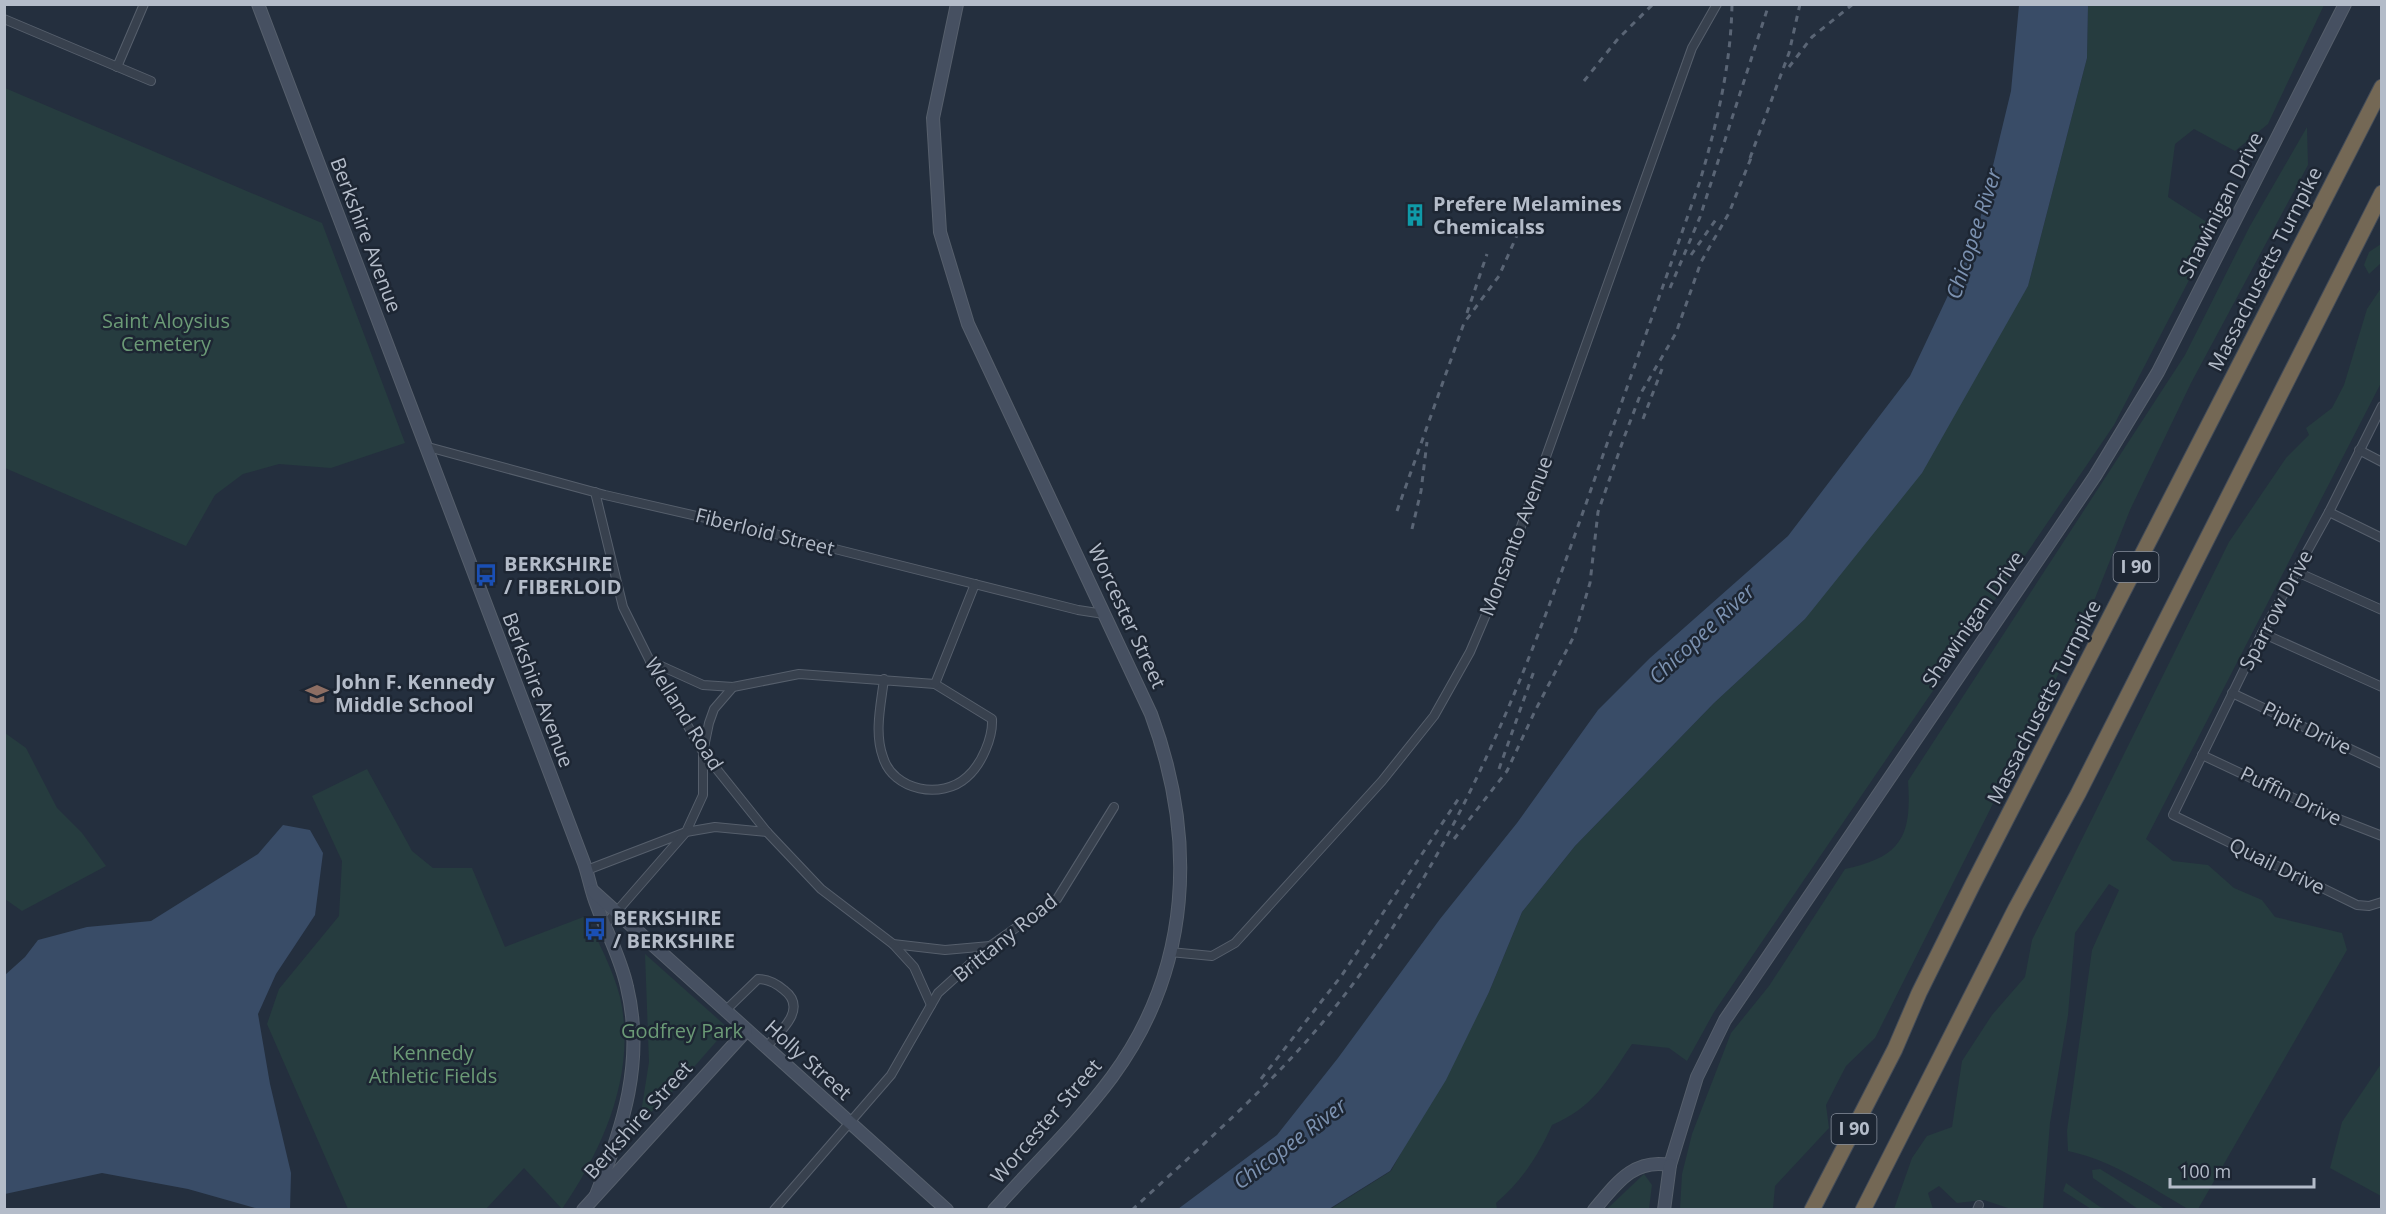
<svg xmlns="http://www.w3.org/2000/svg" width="2386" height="1214" font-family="'Open Sans',sans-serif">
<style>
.green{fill:#263c3f}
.water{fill:#394c67}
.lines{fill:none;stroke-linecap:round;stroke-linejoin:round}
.street-casing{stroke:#565f6c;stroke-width:10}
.secondary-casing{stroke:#565f6c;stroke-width:14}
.highway-casing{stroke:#434c59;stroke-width:17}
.street{stroke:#38414e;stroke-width:8}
.secondary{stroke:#465061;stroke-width:12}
.highway{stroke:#746855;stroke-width:15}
.rail{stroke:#5a6575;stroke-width:3;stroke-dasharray:6 6;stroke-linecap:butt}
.labels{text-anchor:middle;stroke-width:5;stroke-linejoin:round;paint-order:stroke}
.shield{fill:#1d2633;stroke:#878f9c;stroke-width:1.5}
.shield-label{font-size:18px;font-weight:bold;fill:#b4bcc9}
.poi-label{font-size:20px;font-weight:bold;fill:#b4bcc9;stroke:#1d2633;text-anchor:start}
.street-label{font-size:20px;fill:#b4bcc9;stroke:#1d2633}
.park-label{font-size:20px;fill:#6b9a76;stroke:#1d2633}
.water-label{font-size:21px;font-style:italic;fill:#7c92b1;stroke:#1d2633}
</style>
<rect width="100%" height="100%" fill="#242f3e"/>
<g class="green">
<path d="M2088,5h236l-56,119 -33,27 -41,-22 -19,15 -7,53 48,31 -102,197 -400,587 -27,49 -18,-13 -37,-4c-25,37 -38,63 -80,81 -14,31 -30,56 -56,78l1,6 -168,1 62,-39 98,-179 33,-80 53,-66 139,-143 91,-84 223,-333 59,-228z"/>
<path d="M5,88l317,135 83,220 -74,25 -52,-4 -36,10 -28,21 -29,51 -181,-78z"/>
<path d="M2307,127l1,38 -117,218 -61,127 -40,101 -215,427 -29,28 -20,39 3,23 -54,58 -2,23h-93l2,-35 10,-40 39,-101 38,-47 76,-117c56,-12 67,-32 63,-88l277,-426 65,-129z"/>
<path d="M2381,244v19l-12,11 -5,-9 5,-13z"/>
<path d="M2381,288v95l-235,456 27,22 35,4 26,23 28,12 13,17 67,16 5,17 -149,259h-10c-38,-22 -76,-49 -120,-58l-1,-20 25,-181 27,-60 -10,-6 -34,49 -7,82 -18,108 -7,86h-32l-27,-9 -27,3 -18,-17 -11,7 5,16h-39l18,-51 15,-22 25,-9 10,-66 30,-46 33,-38 7,-37 197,-398 57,-84 23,-23 -3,-7 26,-20 12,-23 23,-76z"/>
<path d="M5,733l21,15 31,60 25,25 24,33 -84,45 -17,-12z"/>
<path d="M367,769l45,82 21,17h39l33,79 81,-31c12,26 27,53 34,81 17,75 -16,151 -58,212l-38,-41 -38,41h-138l-81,-185 12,-35 60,-73 3,-55 -30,-65z"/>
<path d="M645,954l83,74 -68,78 -20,13 9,-57z"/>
<path d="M2381,1064v132l-51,-28 12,-46z"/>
<path d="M2100,1169l65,40h-27l-45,-31 -1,-8z"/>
<path d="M1644,1174l8,11 -3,24h-42z"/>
<path d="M2066,1183l34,24 11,2h-20l-28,-18z"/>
</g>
<g class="water">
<path d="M2019,5h69l-1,53 -59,228 -106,187 -117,146 -91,84 -139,143 -53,66 -33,80 -43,88 -56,91 -61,38h-151l99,-74 61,-77 102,-139 77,-96 81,-113 52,-52 138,-122 122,-160 66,-140 35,-145z"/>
<path d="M283,825l27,5 13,23 -8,62 -39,59 -18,40 12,70 21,89 -1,36h-31l-71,-20 -86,-16 -97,21v-219l20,-18 13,-17 49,-13 64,-6 107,-67z"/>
</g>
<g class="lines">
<g class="street-casing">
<g id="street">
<path d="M4,19l147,62"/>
<path d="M117,67l27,-63"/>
<path d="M2382,406l-53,106 -67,121 -89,182 184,90 12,1 13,-4"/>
<path d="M428,447l177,48 166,38 307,77 26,4"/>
<path d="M2359,450l23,12"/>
<path d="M595,492l28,115 27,54 53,91 64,80 54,57 72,55 52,6 45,-4"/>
<path d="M2329,512l53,26"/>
<path d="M2297,572l85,38"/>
<path d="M2262,633l120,54"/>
<path d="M650,661l53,24 30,2 66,-13 136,10 57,35c1,18 -10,45 -25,58 -25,23 -74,14 -84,-20 -9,-24 -2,-53 1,-78"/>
<path d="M935,684l40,-100"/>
<path d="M2232,693l150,71"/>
<path d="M2202,755l134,63 46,18"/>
<path d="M587,870l99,-38 17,-37v-43l6,-29 5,-14 19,-22"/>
<path d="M605,925l81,-93 29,-5 52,5"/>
<path d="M893,944l21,23 17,38"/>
<path d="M1170,952l42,4 23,-13 147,-162 52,-65 36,-64 38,-89 184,-515 25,-44"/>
<path d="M725,1011l33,-32c11,0 19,5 26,11 25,19 -5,43 -19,58"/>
<path d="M774,1210l117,-135 47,-82 52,-47 67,-47 57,-92"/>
<path d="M1977,1210l2,-5"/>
</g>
</g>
<g class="secondary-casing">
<g id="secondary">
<path d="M258,4l326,859c5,14 7,29 13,43 10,27 24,53 30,81 18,74 -4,140 -31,208"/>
<path d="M957,4l-24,114 7,114 28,92 183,390c46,124 41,254 -39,363 -35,47 -79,89 -118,133"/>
<path d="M593,891l354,319"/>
<path d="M583,1210l163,-179"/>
<path d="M1594,1210c22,-26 39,-52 76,-45l27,-88 28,-57 370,-544 63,-104 187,-368"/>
<path d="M1664,1210l6,-45"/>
</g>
</g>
<g class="highway-casing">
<g id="highway">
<path d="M1812,1210l83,-161 24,-56 54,-109 409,-797"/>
<path d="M1863,1210l153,-302 62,-114 304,-601"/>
</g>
</g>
<use href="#street" class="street"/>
<use href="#secondary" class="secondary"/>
<use href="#highway" class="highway"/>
<g class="rail">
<path d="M1789,67l23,-30 41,-33"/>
<path d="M1584,81l33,-41 36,-36"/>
<path d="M1750,158l39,-105 11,-49"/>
<path d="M1691,255l26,-37"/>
<path d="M1670,288l30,-71 69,-213"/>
<path d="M1467,313l20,-59"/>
<path d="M1643,419l19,-50"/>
<path d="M1397,511l67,-188 35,-47 19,-43"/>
<path d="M1412,529l9,-38 6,-49"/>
<path d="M1499,769l35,-98"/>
<path d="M1454,839l53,-68 28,-60 39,-75 16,-53 8,-71 27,-77 16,-42 35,-60 25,-71 28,-49 24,-60"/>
<path d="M1261,1079l81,-104 119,-180"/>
<path d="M1132,1210c71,-66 144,-128 204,-204 123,-155 187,-324 252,-508 37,-106 75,-211 112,-317 17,-58 31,-116 32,-177"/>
</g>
</g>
<defs>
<g id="building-bare" transform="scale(1.8)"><path d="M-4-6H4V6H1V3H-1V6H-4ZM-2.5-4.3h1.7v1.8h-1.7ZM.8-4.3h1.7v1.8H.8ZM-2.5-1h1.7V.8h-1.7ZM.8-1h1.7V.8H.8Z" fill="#0f9aa8" stroke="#1d2633" stroke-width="2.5" paint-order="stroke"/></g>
<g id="bus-bare" transform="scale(1.8)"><path d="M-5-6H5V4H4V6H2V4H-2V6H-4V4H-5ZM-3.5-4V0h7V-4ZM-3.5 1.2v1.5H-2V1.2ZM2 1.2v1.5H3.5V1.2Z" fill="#1a4fb4" stroke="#1d2633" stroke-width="2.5" paint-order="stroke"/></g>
<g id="school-bare" transform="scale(1.8)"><path d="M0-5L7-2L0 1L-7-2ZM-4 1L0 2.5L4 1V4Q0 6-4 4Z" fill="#8d6e63" stroke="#1d2633" stroke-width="2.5" paint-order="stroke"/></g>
</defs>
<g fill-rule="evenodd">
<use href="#building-bare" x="1415" y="215"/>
<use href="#bus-bare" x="486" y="575"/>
<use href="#school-bare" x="317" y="694"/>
<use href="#bus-bare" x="595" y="929"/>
</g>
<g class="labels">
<g class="shield">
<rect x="2113.5" y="552" width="45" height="30" rx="4.5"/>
<rect x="1831.5" y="1114" width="45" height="30" rx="4.5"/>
</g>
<g class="shield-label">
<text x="2136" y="573">I 90</text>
<text x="1854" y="1135">I 90</text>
</g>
<g class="poi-label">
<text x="1433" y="211">Prefere Melamines<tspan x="1433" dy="23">Chemicalss</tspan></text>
<text x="504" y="571">BERKSHIRE<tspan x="504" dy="23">/ FIBERLOID</tspan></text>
<text x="335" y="689">John F. Kennedy<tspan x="335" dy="23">Middle School</tspan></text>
<text x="613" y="925">BERKSHIRE<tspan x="613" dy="23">/ BERKSHIRE</tspan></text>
</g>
<g class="street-label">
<text transform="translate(2221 205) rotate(-63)" y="7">Shawinigan Drive</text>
<text transform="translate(366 235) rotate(69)" y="7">Berkshire Avenue</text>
<text transform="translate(2265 269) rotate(-63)" y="7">Massachusetts Turnpike</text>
<text transform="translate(765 532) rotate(14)" y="7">Fiberloid Street</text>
<text transform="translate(1516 536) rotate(-69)" y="7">Monsanto Avenue</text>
<text transform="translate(2276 610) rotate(-62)" y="7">Sparrow Drive</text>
<text transform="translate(1127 616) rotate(65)" y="7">Worcester Street</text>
<text transform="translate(1973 619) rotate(-55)" y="7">Shawinigan Drive</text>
<text transform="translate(538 690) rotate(69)" y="7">Berkshire Avenue</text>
<text transform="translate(2044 702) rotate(-63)" y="7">Massachusetts Turnpike</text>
<text transform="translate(684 714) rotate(58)" y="7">Welland Road</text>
<text transform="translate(2307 728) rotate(26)" y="7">Pipit Drive</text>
<text transform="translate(2291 796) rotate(26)" y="7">Puffin Drive</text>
<text transform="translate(2277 866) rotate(26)" y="7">Quail Drive</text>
<text transform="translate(1005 938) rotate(-39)" y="7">Brittany Road</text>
<text transform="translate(808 1060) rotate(42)" y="7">Holly Street</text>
<text transform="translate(638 1120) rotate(-48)" y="7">Berkshire Street</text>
<text transform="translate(1046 1121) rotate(-49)" y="7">Worcester Street</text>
</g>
<g class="park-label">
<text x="166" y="328">Saint Aloysius<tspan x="166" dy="23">Cemetery</tspan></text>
<text x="682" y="1038">Godfrey Park</text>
<text x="433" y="1060">Kennedy<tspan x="433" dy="23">Athletic Fields</tspan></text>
</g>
<g class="water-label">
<text transform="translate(1974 234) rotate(-72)" y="7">Chicopee River</text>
<text transform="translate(1702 634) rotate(-43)" y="7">Chicopee River</text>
<text transform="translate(1290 1144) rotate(-37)" y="7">Chicopee River</text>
</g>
</g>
<rect width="2386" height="1214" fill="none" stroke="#b4bcc9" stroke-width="12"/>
<path d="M2170 1178v9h144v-9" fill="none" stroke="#b4bcc9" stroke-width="3"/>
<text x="2179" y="1178" font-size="18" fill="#b4bcc9" stroke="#1d2633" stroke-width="4.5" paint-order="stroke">100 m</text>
</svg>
